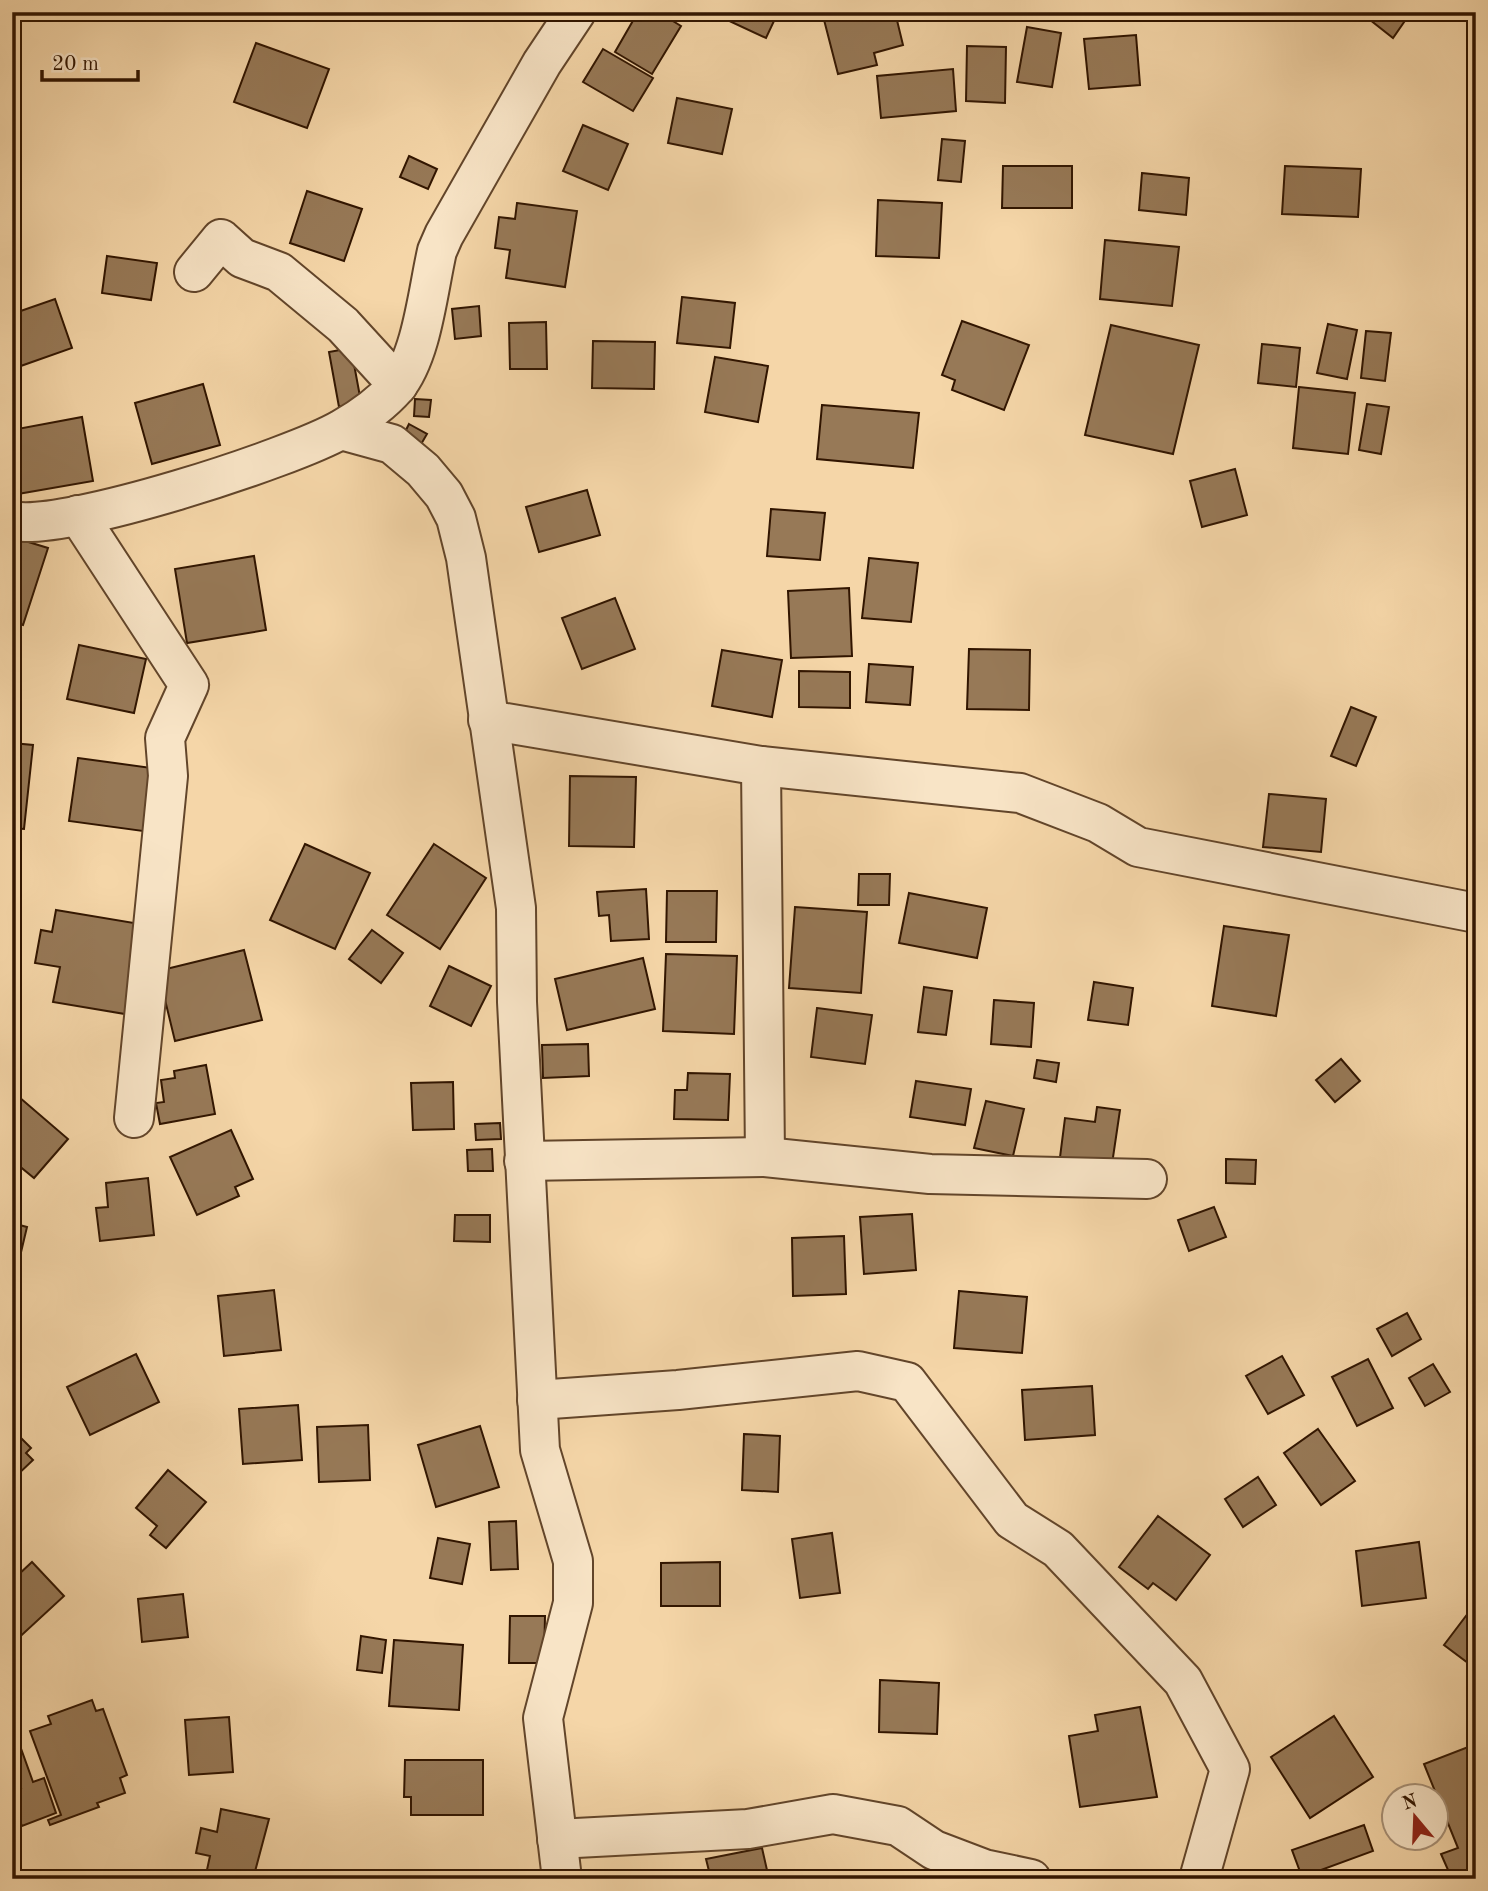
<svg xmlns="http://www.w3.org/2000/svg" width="1488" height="1891" font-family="'Old Standard TT',serif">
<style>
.building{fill:#977957;stroke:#311500;stroke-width:2}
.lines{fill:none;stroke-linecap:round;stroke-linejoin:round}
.minor-casing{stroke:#62452a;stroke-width:42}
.minor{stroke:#f8e4c6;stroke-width:38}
</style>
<rect width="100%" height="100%" fill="#f5d6a8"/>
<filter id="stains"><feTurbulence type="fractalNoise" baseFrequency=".00286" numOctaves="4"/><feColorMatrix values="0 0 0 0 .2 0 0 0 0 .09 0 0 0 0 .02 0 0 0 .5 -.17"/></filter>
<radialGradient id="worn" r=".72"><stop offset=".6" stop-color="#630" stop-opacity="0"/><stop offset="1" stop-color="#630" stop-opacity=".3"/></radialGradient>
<g class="building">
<path d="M638,12h20l23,14 -29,48 -37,-22z"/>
<path d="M728,12h29l17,9 -8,17 -41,-19z"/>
<path d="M822,12h73l8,33 -29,8 3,12 -39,9z"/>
<path d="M1255,12h53l-1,7 -53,-4z"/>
<path d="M1360,12h51l-18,26z"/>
<path d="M1027,27l34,6 -9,54 -35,-5z"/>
<path d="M1136,35l4,50 -51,4 -5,-50z"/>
<path d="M256,43l73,26 -22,59 -73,-26z"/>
<path d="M967,46l39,1 -1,56 -39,-2z"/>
<path d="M603,49l50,29 -20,33 -50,-29z"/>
<path d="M953,69l3,42 -75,7 -4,-42z"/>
<path d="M677,98l55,11 -10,45 -54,-11z"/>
<path d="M583,125l45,19 -20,46 -45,-19z"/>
<path d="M942,139l23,2 -4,41 -23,-2z"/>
<path d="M409,156l28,13 -9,20 -28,-12z"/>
<path d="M1003,166h69v42h-70z"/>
<path d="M1285,166l76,3 -3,48 -76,-3z"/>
<path d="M1142,173l47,5 -3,37 -47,-5z"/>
<path d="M307,191l55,18 -18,52 -54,-18z"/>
<path d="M878,200l64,3 -3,55 -63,-2z"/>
<path d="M517,203l60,8 -12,76 -59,-9 4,-28 -15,-2 4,-31 16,2z"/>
<path d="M1105,240l74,7 -7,59 -72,-7z"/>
<path d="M107,256l50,7 -6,37 -49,-7z"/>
<path d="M682,297l53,6 -5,45 -53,-5z"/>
<path d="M55,299l17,49 -57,20 -3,-54z"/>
<path d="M479,306l2,30 -26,3 -3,-30z"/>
<path d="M962,321l67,24 -25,65 -52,-20 3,-10 -13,-5z"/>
<path d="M546,322l1,47h-37l-1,-46z"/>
<path d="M1328,324l29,6 -10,49 -30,-6z"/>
<path d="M1111,325l88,20 -26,109 -88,-19z"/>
<path d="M1366,331l25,2 -6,48 -24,-3z"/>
<path d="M593,341l62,1 -1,47 -62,-1z"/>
<path d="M1262,344l38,4 -4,39 -38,-4z"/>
<path d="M351,348l10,54 -22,5 -10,-55z"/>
<path d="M715,357l53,9 -10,56 -53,-10z"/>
<path d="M203,384l17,61 -68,19 -17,-61z"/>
<path d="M1299,387l56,6 -7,61 -55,-6z"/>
<path d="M415,399l16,1 -2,17 -15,-1z"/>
<path d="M1367,404l22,3 -8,47 -22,-4z"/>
<path d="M822,405l97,8 -6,55 -96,-9z"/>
<path d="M82,417l11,64 -81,14v-65z"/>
<path d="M409,424l18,10 -7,12 -18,-8z"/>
<path d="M1235,469l12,46 -45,12 -12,-46z"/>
<path d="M587,490l13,45 -61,17 -13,-45z"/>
<path d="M771,509l54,4 -5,47 -53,-4z"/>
<path d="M12,537l36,11 -25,77 -11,-3z"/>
<path d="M254,556l12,74 -79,13 -12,-74z"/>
<path d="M869,558l49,5 -7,59 -49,-4z"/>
<path d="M849,588l3,68 -61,2 -3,-67z"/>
<path d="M615,598l20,51 -53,20 -20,-51z"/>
<path d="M79,645l67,14 -12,54 -67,-14z"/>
<path d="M969,649l61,1 -1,60 -62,-1z"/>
<path d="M722,650l60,10 -10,57 -60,-11z"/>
<path d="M869,664l44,3 -3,38 -44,-3z"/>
<path d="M799,671l51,1v36l-51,-1z"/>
<path d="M1351,707l25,10 -20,49 -25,-10z"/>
<path d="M12,743l21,2 -9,84 -12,-1z"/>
<path d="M78,758l81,11 -9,63 -81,-11z"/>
<path d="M570,776l66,1 -2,70 -65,-1z"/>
<path d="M1269,794l57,5 -5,53 -58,-5z"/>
<path d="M305,844l65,29 -35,76 -65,-29z"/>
<path d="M434,844l52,34 -46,71 -53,-34z"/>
<path d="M859,874h31l-1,31h-31z"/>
<path d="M646,889l3,50 -38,2 -2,-26 -10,1 -2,-24z"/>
<path d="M667,891h50l-1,51h-50z"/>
<path d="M909,893l78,15 -10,50 -78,-15z"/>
<path d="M795,907l72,5 -6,81 -72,-5z"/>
<path d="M56,910l84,14 -15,90 -72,-12 7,-35 -25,-4 6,-33 11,2z"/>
<path d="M1224,926l65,9 -13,81 -64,-10z"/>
<path d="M372,930l31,23 -22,30 -32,-24z"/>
<path d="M244,950l18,70 -87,21 -17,-70z"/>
<path d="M666,954l71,2 -3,78 -71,-3z"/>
<path d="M643,958l12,51 -88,21 -12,-51z"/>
<path d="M449,966l42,20 -20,40 -41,-20z"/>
<path d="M1094,982l39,6 -5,37 -40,-5z"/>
<path d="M924,987l28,4 -6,44 -28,-3z"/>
<path d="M994,1000l40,3 -3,44 -40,-3z"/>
<path d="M817,1008l55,7 -7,49 -54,-7z"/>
<path d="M588,1044l1,32 -46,2 -1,-33z"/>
<path d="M1341,1059l19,22 -25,21 -19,-22z"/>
<path d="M1037,1060l22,3 -3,19 -22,-4z"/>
<path d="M206,1065l9,49 -55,10 -4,-21 8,-1 -3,-22 14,-2 -1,-7z"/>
<path d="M688,1073l42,1 -2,46 -54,-1 1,-29h12z"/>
<path d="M916,1081l55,8 -6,36 -55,-8z"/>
<path d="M453,1082l1,47 -41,1 -2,-47z"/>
<path d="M19,1097l49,42 -34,39 -22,-18v-34l6,-7 -6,-4v-9z"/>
<path d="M986,1101l38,8 -11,47 -39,-8z"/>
<path d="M1097,1107l23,3 -9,61 -52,-6 6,-47 30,4z"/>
<path d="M500,1123l1,16 -25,1 -1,-16z"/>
<path d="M231,1130l22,49 -18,8 4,9 -42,19 -27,-58z"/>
<path d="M492,1149l1,22h-25l-1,-21z"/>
<path d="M1226,1159l30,1 -1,24 -29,-1z"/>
<path d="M148,1178l6,57 -54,6 -4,-33 12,-1 -2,-24z"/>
<path d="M1214,1207l12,30 -37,14 -11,-31z"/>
<path d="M912,1214l4,56 -52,4 -4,-57z"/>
<path d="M455,1215h35v27l-36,-1z"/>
<path d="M12,1223l15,4 -9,38 -6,-2z"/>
<path d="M844,1236l2,58 -53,2 -1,-58z"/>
<path d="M274,1290l7,60 -57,6 -6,-60z"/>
<path d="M959,1291l68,6 -5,56 -68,-5z"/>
<path d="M1407,1313l14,26 -29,17 -15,-27z"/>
<path d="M136,1354l23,48 -69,33 -23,-48z"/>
<path d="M1282,1356l22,39 -36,19 -22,-38z"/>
<path d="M1368,1359l25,49 -36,18 -25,-49z"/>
<path d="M1433,1364l17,28 -25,14 -16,-28z"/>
<path d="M1092,1386l3,49 -70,5 -3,-50z"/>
<path d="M298,1405l4,55 -59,4 -4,-55z"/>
<path d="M368,1425l2,55 -51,2 -2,-55z"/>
<path d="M480,1426l19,61 -63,20 -18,-62z"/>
<path d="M1318,1429l37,52 -34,24 -37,-52z"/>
<path d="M744,1434l36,2 -2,56 -36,-2z"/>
<path d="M18,1435l13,13 -5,5 7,7 -21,20v-42z"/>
<path d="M168,1470l38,32 -40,46 -16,-13 7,-9 -21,-18z"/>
<path d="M1258,1477l18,28 -33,22 -18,-28z"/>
<path d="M1158,1516l52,39 -34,45 -23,-17 -5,6 -29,-22z"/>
<path d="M516,1521l2,48 -27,1 -2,-48z"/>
<path d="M832,1533l8,60 -40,5 -8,-59z"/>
<path d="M438,1538l32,6 -8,40 -32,-6z"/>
<path d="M1419,1542l7,56 -64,8 -6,-55z"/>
<path d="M32,1562l32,34 -52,48v-75l6,6z"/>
<path d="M720,1562v44h-59v-43z"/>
<path d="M183,1594l5,43 -46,5 -4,-43z"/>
<path d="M1475,1604l1,1v64l-32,-24z"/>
<path d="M510,1616h35l-1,47h-35z"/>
<path d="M361,1636l25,4 -4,33 -25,-3z"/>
<path d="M394,1640l69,5 -4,65 -70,-4z"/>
<path d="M880,1680l59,3 -2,51 -58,-2z"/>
<path d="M92,1700l4,11 7,-2 24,66 -7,3 5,15 -28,10 2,4 -49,18 -2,-5 13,-5 -31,-84 21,-7 -3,-8z"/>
<path d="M1140,1707l17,90 -77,10 -11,-71 29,-5 -3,-16z"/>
<path d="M1334,1716l39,61 -63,41 -39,-61z"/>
<path d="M229,1717l4,55 -44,3 -4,-55z"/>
<path d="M14,1729l19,53 11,-4 12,35 -34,13 -10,-26v-9l9,-3 -2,-5 -7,3z"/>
<path d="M1476,1744v105l-4,1 4,19 -24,10 -11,-25 17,-6 -34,-84z"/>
<path d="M405,1760h78v55h-72v-18h-7z"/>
<path d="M221,1809l48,10 -16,60h-48l5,-23 -14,-3 5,-25 16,4z"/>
<path d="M1364,1825l9,26 -71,26 -10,-27z"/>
<path d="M762,1848l7,31h-58l-5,-20z"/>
<path d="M362,1875l40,1v3h-40z"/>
</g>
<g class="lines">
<g class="minor-casing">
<g id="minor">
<path d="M194,272l27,-33 21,19 37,14 64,53 55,60"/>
<path d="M341,430l51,14 31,26 21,25 12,23 10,40 50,350 1,94 23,448 33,111v42l-30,115 19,161"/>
<path d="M78,515l111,170 -24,53 3,38 -34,342"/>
<path d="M12,521c53,11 280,-63 330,-92 19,-11 40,-26 54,-42 26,-31 32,-97 41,-136l7,-16 98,-172 34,-51"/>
<path d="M488,720l273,46 259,27 78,30 40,24 338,66"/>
<path d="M761,766l4,391"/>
<path d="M524,1161l241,-4 165,17 217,5"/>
<path d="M537,1400l141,-10 180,-19 49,11 105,138 46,29 125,132 47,88 -31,110"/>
<path d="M557,1839l191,-10 85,-15 65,12 36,24 50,19 47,10"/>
</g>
</g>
<use href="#minor" class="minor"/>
</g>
<rect width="1488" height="1891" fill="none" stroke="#f5d6a8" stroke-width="42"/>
<rect x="14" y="14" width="1460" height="1863" fill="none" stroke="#311500" stroke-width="3.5"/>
<rect x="21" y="21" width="1446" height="1849" fill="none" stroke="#311500" stroke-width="2"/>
<g transform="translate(1415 1817) rotate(341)"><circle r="33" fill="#f8e4c6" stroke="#a89177" stroke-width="2"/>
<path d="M0-5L12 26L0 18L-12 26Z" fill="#8f2418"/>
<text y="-10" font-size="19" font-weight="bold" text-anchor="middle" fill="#311500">N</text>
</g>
<path d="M42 70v10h96v-10" fill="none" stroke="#311500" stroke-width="3.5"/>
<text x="52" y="70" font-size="21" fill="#311500" stroke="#f8e4c6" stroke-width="5" paint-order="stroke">20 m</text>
<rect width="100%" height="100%" filter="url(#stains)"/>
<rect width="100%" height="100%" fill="url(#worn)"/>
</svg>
